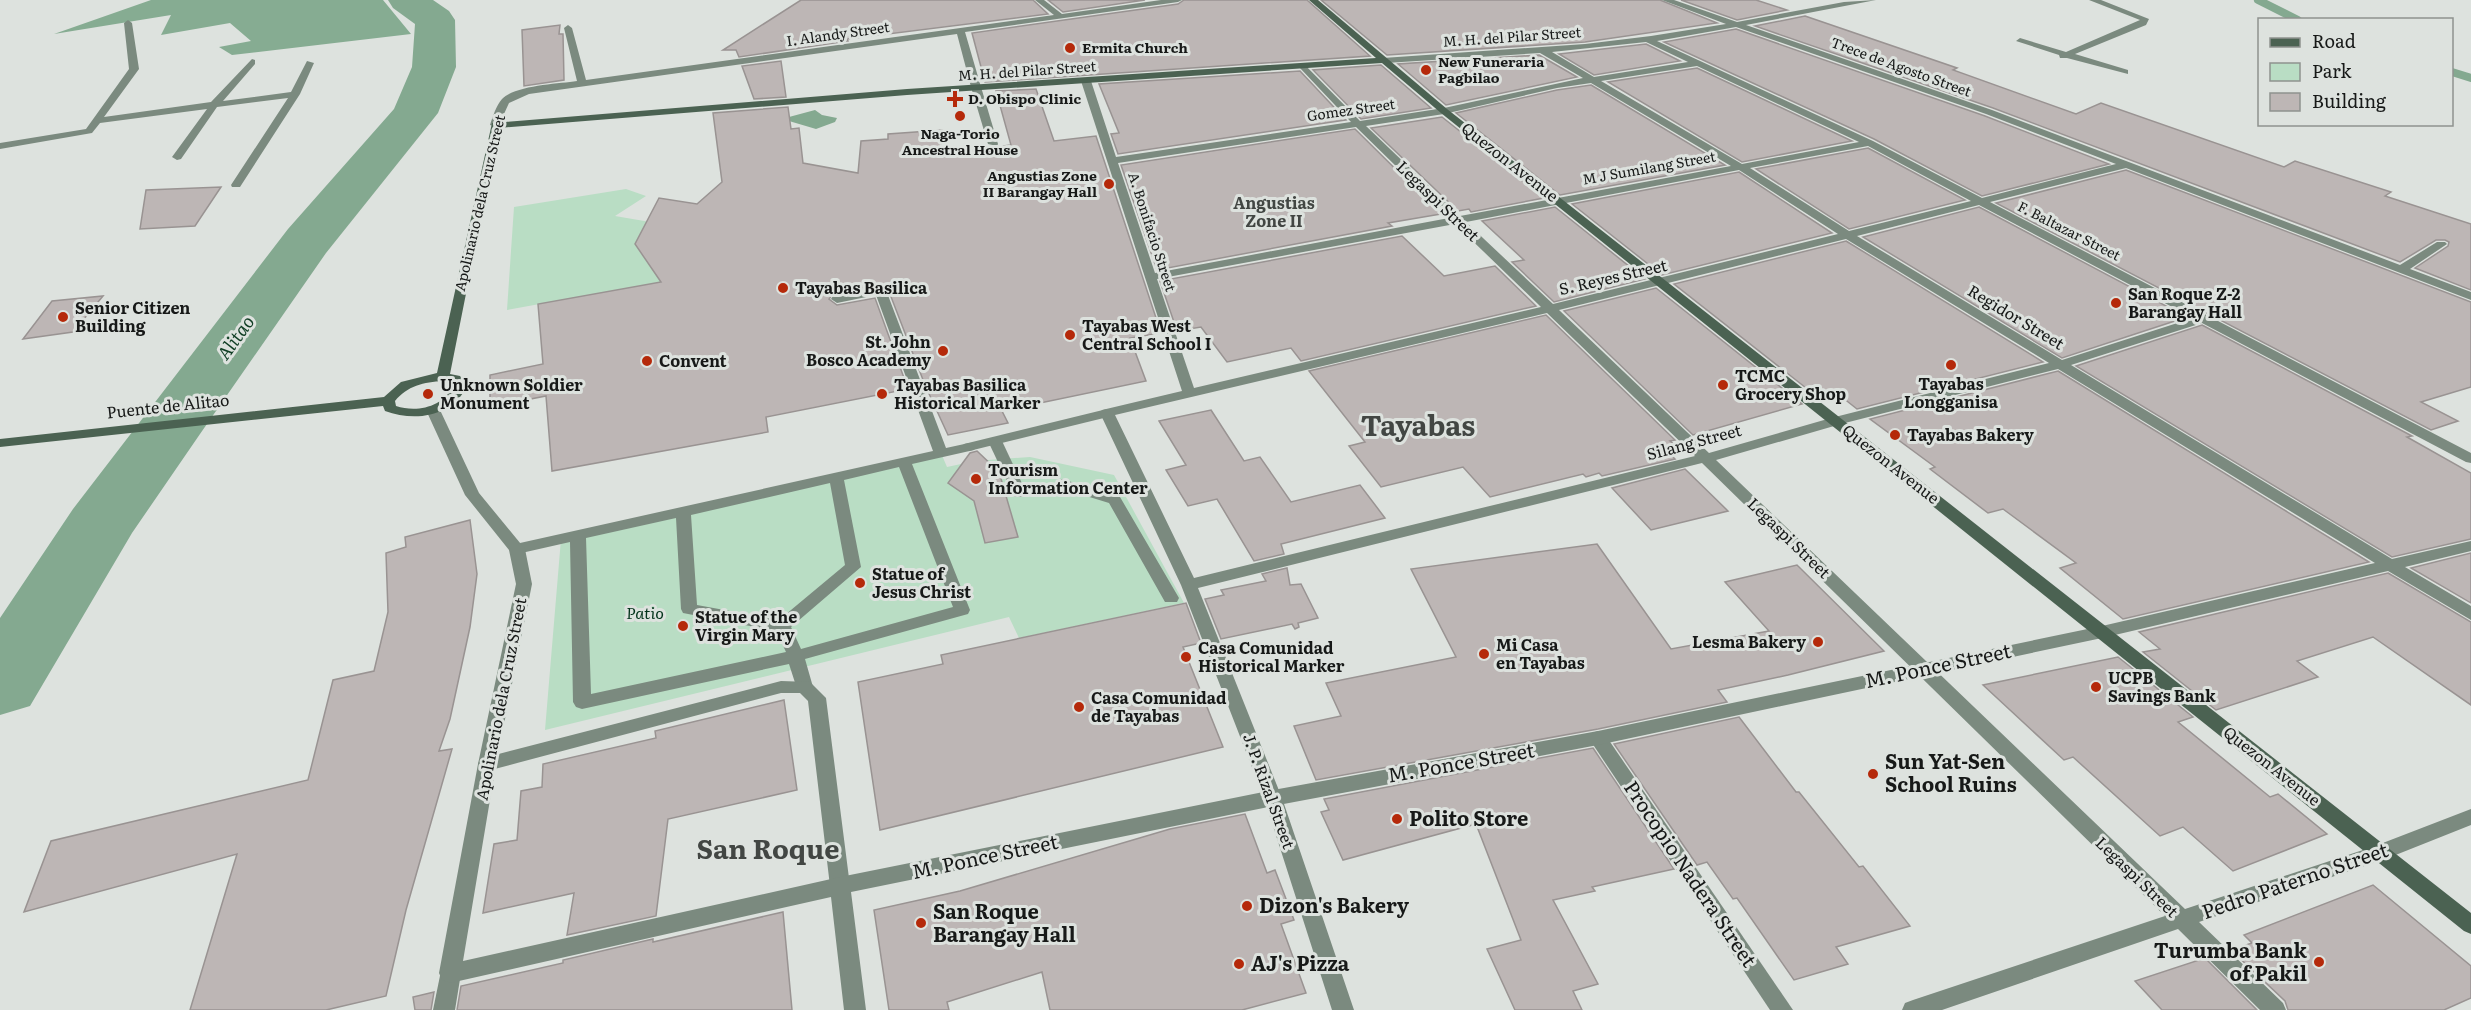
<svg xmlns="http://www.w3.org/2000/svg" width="2471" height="1010" font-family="Literata,serif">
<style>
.green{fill:#b9ddc4}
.forest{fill:#86ac92}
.water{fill:#84a990}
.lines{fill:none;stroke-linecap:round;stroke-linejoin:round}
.stream{stroke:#84a990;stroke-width:8}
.river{fill:#84a990;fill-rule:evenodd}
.building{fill:#bdb6b5;stroke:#999392;stroke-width:1.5}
.service{fill:#7b8a7f;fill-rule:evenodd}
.pedestrian{fill:#7b8a7f;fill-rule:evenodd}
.minor{fill:#7b8a7f;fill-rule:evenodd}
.tertiary{fill:#7b8a7f;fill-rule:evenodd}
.secondary{fill:#4b6252;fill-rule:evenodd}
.poi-dot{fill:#b5290a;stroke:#dde2de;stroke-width:2}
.labels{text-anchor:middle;stroke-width:6;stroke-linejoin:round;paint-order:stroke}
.far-street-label{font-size:14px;fill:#171918;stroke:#dde2de}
.far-poi-label{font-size:14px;font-weight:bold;fill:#171918;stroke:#dde2de;text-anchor:start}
.street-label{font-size:16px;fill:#171918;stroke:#dde2de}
.far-quarter-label{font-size:16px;font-weight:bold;fill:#424643;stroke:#dde2de}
.poi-label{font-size:16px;font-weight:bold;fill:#171918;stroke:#dde2de;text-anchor:start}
.park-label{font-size:16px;font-style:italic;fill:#03341b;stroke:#dde2de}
.water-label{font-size:18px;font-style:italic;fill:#103e24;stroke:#dde2de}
.near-street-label{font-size:20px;fill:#171918;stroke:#dde2de}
.near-poi-label{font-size:20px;font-weight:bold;fill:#171918;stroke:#dde2de;text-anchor:start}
.near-district-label{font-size:27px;font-weight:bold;fill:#424643;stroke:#dde2de}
.town-label{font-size:28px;font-weight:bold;fill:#424643;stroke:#dde2de}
</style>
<rect width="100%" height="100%" fill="#dde2de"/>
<g class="green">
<path d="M626,189l20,7 -31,20 41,7 -14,7 -7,14 7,11 27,2 58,13 -220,40 7,-103z"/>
<path d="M941,453l6,14 28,-6 55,-4 84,18 70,128 -165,35 -10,-21 -464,113 16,-191z"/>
</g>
<path class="forest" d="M151,0h232l28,34 -179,21 -13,-8 32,-6 -21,-18 -69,12 10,-20 -117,19z"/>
<path class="water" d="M815,110l7,5 15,3 -2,4 -19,7 -27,-8v-4z"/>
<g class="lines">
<g class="stream">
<path d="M2258,0l40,20"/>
<path d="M2452,72l19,6"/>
</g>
<path class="river" d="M388,0h45l16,11 6,9 1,47 -18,46 -112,140 -126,181 -68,99 -102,173 -30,9v-97l73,-109 215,-280 106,-120 18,-42 3,-43 -22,-16z"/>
</g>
<g class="building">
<path d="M801,0h232l15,14 -201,25 1,2 -109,16 -3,-7h-13z"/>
<path d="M1048,0h97l-82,12z"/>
<path d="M1184,0h123l63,56 -385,26 -13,-49 206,-29z"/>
<path d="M1321,0h339l57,23 -132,19 -198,13z"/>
<path d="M1681,0h75l31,10 -50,10z"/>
<path d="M1805,16l152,52 -4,2 123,44 25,-11 183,64 11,-6 96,31 -6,4 86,28v66l-56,-22 33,-22 1,-4 -4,-2h-9l-36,22 -407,-154 -238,-82z"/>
<path d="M560,25l-1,9h4l1,46 -40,6 -2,-56z"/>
<path d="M1736,29l249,87 124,48 -127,32 -108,-57 -210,-97z"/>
<path d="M1646,44l34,17 -86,14 -35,-21z"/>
<path d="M1539,55l38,22 -131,28 -48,-41z"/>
<path d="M781,61l5,36 -32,2 -12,-33z"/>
<path d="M1381,65l50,43 -70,11 -48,-49z"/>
<path d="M1697,68l155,73 -110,21 -134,-80z"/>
<path d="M1300,71l46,49 -228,34 -7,-20 8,-1 -20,-49z"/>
<path d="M1591,85l134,80 -165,30 -104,-82 101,-23z"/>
<path d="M1036,89l18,52 42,-5 65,197 -31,5 16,43 -144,30 6,12 -60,12 -23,-50 -37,-96 -8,-5 -47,10 -4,5 8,6 38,-7 33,91 -142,28 2,15 -216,39 -6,-75 -56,11v-32l53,-11 -5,-60 123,-22 -26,-38 24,-46 38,6 25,-22 -9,-69 75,-6 3,22 8,-1 4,35 55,10 3,-32 27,-2v-5l55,-4 6,23 62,-8 -15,-54z"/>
<path d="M1442,117l102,81 -73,14 -2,-3 -11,2 -87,-83z"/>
<path d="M1355,129l86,85 -53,9 4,3 -235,44 -36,-105z"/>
<path d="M1868,148l97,52 -116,29 -93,-60z"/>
<path d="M2126,170l345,132v85l-50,15 37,19 -27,9 -435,-227z"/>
<path d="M1739,172l93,61 -170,42 -90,-71z"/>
<path d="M221,187l-26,39 -55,3 6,-39z"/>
<path d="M1555,207l90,72 -91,23 -42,-40 12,-2 -42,-39z"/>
<path d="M1979,207l208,110 -125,41 -199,-121z"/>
<path d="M1402,236l42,40 51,-10 41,40 -235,55 -10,-13 -64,14 -26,-35 -24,4 -17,-50z"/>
<path d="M1846,241l197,121 -186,47 -19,-15 -18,5 -146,-115z"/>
<path d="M1656,288l146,116 -109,31 -129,-124z"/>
<path d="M103,296l-30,36 -50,7 29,-38z"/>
<path d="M1546,315l129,125 -5,1 13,11 -12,3 4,4 -73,17 -3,-3 -13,4 -3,-3 -93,23 -27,-30 -82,20 -32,-41 16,-4 -56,-71z"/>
<path d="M2202,325l210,111 -5,1 64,36v66l-79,18 -316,-191z"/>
<path d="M2058,371l311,191 -246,57 -63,-51 16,-5 -73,-54 -15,4 -58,-44 5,-2 -65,-48z"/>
<path d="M1211,410l33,51 16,-4 31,45 69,-17 25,33 -104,26 3,10 -30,7 -37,-62 -29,7 -22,-36 20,-5 -27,-44z"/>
<path d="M977,451l22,21 19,65 -33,6 -11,-42 -26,-18 22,-30z"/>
<path d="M1685,469l43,42 -77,19 -39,-42z"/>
<path d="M470,520l7,54 -7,53 -20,92 -11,32 13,-2 -46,161 -20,86 -60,14h-136l47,-156 -213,58 27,-71 257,-61 25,-100 41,-9 14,-59 -2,-59 20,-6 -1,-10z"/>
<path d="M1597,544l74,105 98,-18 -44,-49 72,-17 87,86 -96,24 -70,15 9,12 -129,27 -282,51 -22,-54 47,-10 -15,-33 130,-26 -45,-88z"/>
<path d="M2471,553v50l-60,-35z"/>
<path d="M1287,568l3,17 11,-1 17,34 -20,5 1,4 -4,2 -3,-5 -71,15 -16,-40 19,-4 -3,-5 45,-9 -4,-7z"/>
<path d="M2388,573l83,49v83l-98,-68 -76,24 21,16 -102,33 -73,-58 17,-3 -21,-17z"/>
<path d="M1186,603l15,40 -18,4 40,100 -343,83 -22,-148 85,-18 -2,-9z"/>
<path d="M2118,657l75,60 -15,5 92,75 8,-3 49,40 -94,37 -50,-44 -23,9 -87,-79 -9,3 -81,-75z"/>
<path d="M784,700l13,90 -129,29 -12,97 -89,19 7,-42 -91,20 11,-69 23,-4 4,-49 21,-4 1,-23 113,-26 -1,-7z"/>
<path d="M1739,717l57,75h3l60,75 4,-1 47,60 -74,21 12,17 -54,16 -57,-82 -4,1 -26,-37 -10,3 -83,-121z"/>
<path d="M1593,748l81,121 -82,18 3,4 -42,9 45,84 -25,7 9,19h-67l-28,-61 34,-9 -45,-116 -133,36 -22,-48 8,-2 -5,-11z"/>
<path d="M1245,814l22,59 8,-3 19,50 -13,4 25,69 -64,17h-192l-8,-38 -95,30 2,8h-60l-15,-100 86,-19 210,-62z"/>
<path d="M2373,885l98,81v32l-27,12h-156l-3,-9 -54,-51 21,-7 -8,-8z"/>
<path d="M783,912l9,98h-335l4,-24 102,-23v-3l90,-21v3z"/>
<path d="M2205,958l52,52h-95l-27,-29z"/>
<path d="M434,992l-3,18h-16l-2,-13z"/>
</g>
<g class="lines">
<g class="service">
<path d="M976,84l5,3 17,57 -1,2 -9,-2 -17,-57z"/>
<path d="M1107,409l5,1 2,3 -2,3 -143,35 -7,-4 2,-3z"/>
</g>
<g class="pedestrian">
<path d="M880,286l6,4 60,158 23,-5 7,4 -2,3 -62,14 58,146 -2,4 -163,45 8,28 -3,5 -6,1 -6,-1 -9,-28 -207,45 -6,-2 -3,-5 -3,-160 -53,12 -6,-1 -2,-4 2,-4 422,-94 -57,-156 -39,8 -6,-4 2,-3zM899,467l54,140 -152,42 -10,-22 70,-60 -17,-87zM830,483l15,82 -66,55 -82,-15 -6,-90zM676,518l5,91 2,4 93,18 10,21 -195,42 -5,-156z"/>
<path d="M995,437l7,4 25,53 -2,3h-10l-2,-3 -25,-53z"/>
<path d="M1062,479l58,18 59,101 -2,4h-12l-56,-99 -52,-16 -2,-3z"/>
</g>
<g class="minor">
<path d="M1035,0h9l18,14 99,-14h21l-4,2 -213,30 16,55 -5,3 -5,-3 -14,-53 -428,60 -20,9 -11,24 -8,-2c3,-9 6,-19 12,-26 14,-14 56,-15 75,-18l-13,-53 4,-3 4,3 14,52 468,-65z"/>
<path d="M1662,0h12l63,22 107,-20 32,-2 -130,25 246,85 408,155 37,-23h8l2,2 -37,25 61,23v8l-345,-132 -136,34 481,251v10l-5,-1 -264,-139 -131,42 321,194 79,-18v10l-66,16 66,39v14l-83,-49 -286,67 -6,-2 -2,-4 2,-4 6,-2 273,-63 -317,-194 -217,55 -125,36 469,449 190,-63 96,-37v16l-83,33 -189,64 84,81 3,7h-26l-82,-81 -236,81h-40l3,-7 8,-3 252,-84 -463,-453 -504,125 84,210 72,212h-22l-68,-212 -83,-213 -81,-172 2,-3 80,-19 -101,-310 5,-3 5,3 25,76 235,-35 -51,-54v-4l3,-1 57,58 84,-13 139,-30 -43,-25 -154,10 -3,-1v-4l202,-14 66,-8 75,-12zM1736,27l250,87 130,50 -134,34 -109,-57 -216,-100zM1646,42l42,20 -94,15 -42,-25zM1697,66l162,76 -117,22 -141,-83zM1591,83l140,83 -271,50 -94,-90 78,-12 113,-26zM1356,127l93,91 -294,55 -37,-110zM1868,146l103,55 -122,30 -99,-63zM1739,170l99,64 -285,70 -87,-82zM1979,205l214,113 -131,42 -205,-124zM1455,224l86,83 -347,81 -37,-109zM1846,239l203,124 -218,55 -122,35 -150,-143zM1547,313l148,143 -501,122 -79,-163z"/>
<path d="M2089,0h12l48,19 -3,6 -71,29 53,16v4l-61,-16h-7l-1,-3 -43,-14 4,-3 46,14 74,-32z"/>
<path d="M128,20l4,3 7,46 -35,48 107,-15 41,-43 3,1v4l-32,37 68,-9 16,-31 7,2 -14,31 -60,93h-8l-1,-2 57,-87 -71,9 -36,52 -4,1 -5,-3 35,-48 -107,14 -8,10 -92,16v-6l86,-14 43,-60 -5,-46z"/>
<path d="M781,681l29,1 16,16 24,188 -3,6 -7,3 -7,-3 -3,-6 -22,-185 -8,-8h-19l-294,78 -7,-2 -2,-5 2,-5 7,-2z"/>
<path d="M1598,731l6,2 189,277h-23l-178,-267 -3,-5 3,-5z"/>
<path d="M450,963l8,3 3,7 -6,37h-22l9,-44z"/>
</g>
<path class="tertiary" d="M433,406l7,4 39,83 46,56 7,35 -36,180 -33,197 377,-84 433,-87 325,-59 504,-105 6,2 2,4 -2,4 -6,2 -504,107 -325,61 -422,86 15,118h-22l-13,-113 -381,86 -8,-3 -3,-7 39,-209 38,-180 -7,-34 -44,-55 -39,-85z"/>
<path class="secondary" d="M1309,0h9l129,109 1024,804v21l-7,-3 -1023,-818 -59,-50 -475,32 -408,33 -49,246 10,2 7,10c-15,31 -52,36 -82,25l-2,-5 -383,41v-8l384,-42 17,-15 36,-9 55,-250 415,-34 469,-31zM443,381l8,1 2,4c-10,21 -36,27 -57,20l-1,-5c12,-15 29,-19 48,-20z"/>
</g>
<g class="poi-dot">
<circle cx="1070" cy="48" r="6"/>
<circle cx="1426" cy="70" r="6"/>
<path d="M952 90h6v6h6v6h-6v6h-6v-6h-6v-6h6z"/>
<circle cx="960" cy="116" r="6"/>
<circle cx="1109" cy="184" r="6"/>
<circle cx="783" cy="288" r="6"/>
<circle cx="2116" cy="303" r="6"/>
<circle cx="63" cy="317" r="6"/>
<circle cx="1070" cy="335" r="6"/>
<circle cx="943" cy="351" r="6"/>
<circle cx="647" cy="361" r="6"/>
<circle cx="1951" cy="365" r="6"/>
<circle cx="1723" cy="385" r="6"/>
<circle cx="428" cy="394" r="6"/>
<circle cx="882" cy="394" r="6"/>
<circle cx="1895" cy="435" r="6"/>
<circle cx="976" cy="479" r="6"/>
<circle cx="860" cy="583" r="6"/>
<circle cx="683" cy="626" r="6"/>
<circle cx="1818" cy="642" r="6"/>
<circle cx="1484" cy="654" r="6"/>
<circle cx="1186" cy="657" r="6"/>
<circle cx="2096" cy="687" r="6"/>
<circle cx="1079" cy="707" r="6"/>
<circle cx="1873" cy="774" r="6"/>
<circle cx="1397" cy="819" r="6"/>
<circle cx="1247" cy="906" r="6"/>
<circle cx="921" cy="923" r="6"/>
<circle cx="2319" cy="962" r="6"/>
<circle cx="1239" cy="964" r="6"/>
</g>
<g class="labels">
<g class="far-street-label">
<text transform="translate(838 34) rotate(-8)" y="5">I. Alandy Street</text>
<text transform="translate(1512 37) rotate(-4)" y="5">M. H. del Pilar Street</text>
<text transform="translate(1901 67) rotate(20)" y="5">Trece de Agosto Street</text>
<text transform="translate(1027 71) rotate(-4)" y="5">M. H. del Pilar Street</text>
<text transform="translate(1351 110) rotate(-8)" y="5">Gomez Street</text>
<text transform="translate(1649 168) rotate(-10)" y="5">M J Sumilang Street</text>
<text transform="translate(480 203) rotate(-77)" y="5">Apolinario dela Cruz Street</text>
<text transform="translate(2069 231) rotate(27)" y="5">F. Baltazar Street</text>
<text transform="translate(1152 232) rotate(72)" y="5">A. Bonifacio Street</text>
</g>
<g class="far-poi-label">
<text x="1082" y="53">Ermita Church</text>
<text x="1438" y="67">New Funeraria<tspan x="1438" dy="16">Pagbilao</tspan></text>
<text x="968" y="104">D. Obispo Clinic</text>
<text x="960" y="139" text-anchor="middle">Naga-Torio<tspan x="960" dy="16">Ancestral House</tspan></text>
<text x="1097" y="181" text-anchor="end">Angustias Zone<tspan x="1097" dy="16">II Barangay Hall</tspan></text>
</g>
<g class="street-label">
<text transform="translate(1510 162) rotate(38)" y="6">Quezon Avenue</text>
<text transform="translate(1438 201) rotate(44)" y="6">Legaspi Street</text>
<text transform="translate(1613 277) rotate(-13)" y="6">S. Reyes Street</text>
<text transform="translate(2016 317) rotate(31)" y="6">Regidor Street</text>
<text transform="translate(168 406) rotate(-6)" y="6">Puente de Alitao</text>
<text transform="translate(1694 442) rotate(-15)" y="6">Silang Street</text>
<text transform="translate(1891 464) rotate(38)" y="6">Quezon Avenue</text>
<text transform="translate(1789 538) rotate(44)" y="6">Legaspi Street</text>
<text transform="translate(501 699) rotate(-79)" y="6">Apolinario dela Cruz Street</text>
<text transform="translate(2272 766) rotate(38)" y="6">Quezon Avenue</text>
<text transform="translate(1269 791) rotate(70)" y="6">J. P. Rizal Street</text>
<text transform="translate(2137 877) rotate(44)" y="6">Legaspi Street</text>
</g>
<g class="far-quarter-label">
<text x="1274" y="209">Angustias<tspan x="1274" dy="18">Zone II</tspan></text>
</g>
<g class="poi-label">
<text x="795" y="294">Tayabas Basilica</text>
<text x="2128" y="300">San Roque Z-2<tspan x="2128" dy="18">Barangay Hall</tspan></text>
<text x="75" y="314">Senior Citizen<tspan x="75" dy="18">Building</tspan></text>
<text x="1082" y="332">Tayabas West<tspan x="1082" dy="18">Central School I</tspan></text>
<text x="931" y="348" text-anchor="end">St. John<tspan x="931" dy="18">Bosco Academy</tspan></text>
<text x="659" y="367">Convent</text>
<text x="1735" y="382">TCMC<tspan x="1735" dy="18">Grocery Shop</tspan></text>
<text x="1951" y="390" text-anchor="middle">Tayabas<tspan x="1951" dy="18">Longganisa</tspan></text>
<text x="440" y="391">Unknown Soldier<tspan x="440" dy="18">Monument</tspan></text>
<text x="894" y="391">Tayabas Basilica<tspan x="894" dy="18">Historical Marker</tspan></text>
<text x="1907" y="441">Tayabas Bakery</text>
<text x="988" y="476">Tourism<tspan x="988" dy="18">Information Center</tspan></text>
<text x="872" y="580">Statue of<tspan x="872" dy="18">Jesus Christ</tspan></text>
<text x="695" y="623">Statue of the<tspan x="695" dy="18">Virgin Mary</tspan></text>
<text x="1806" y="648" text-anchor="end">Lesma Bakery</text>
<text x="1496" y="651">Mi Casa<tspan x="1496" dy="18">en Tayabas</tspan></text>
<text x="1198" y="654">Casa Comunidad<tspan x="1198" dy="18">Historical Marker</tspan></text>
<text x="2108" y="684">UCPB<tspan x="2108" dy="18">Savings Bank</tspan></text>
<text x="1091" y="704">Casa Comunidad<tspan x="1091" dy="18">de Tayabas</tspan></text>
</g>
<g class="park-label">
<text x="645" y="619">Patio</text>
</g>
<g class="water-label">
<text transform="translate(236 338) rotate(-54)" y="6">Alitao</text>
</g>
<g class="near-street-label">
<text transform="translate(1938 666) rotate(-12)" y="7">M. Ponce Street</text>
<text transform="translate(1461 763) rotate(-10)" y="7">M. Ponce Street</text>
<text transform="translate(985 857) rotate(-12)" y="7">M. Ponce Street</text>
<text transform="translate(1690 874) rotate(56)" y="7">Procopio Nadera Street</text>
<text transform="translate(2295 881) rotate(-19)" y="7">Pedro Paterno Street</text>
</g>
<g class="near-poi-label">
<text x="1885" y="769">Sun Yat-Sen<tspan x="1885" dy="23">School Ruins</tspan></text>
<text x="1409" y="826">Polito Store</text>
<text x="1259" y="913">Dizon's Bakery</text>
<text x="933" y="919">San Roque<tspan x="933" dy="23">Barangay Hall</tspan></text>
<text x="2307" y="958" text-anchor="end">Turumba Bank<tspan x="2307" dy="23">of Pakil</tspan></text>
<text x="1251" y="971">AJ's Pizza</text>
</g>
<g class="near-district-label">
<text x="768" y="859">San Roque</text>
</g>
<g class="town-label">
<text x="1418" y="436">Tayabas</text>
</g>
</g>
<rect x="2258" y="18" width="195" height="108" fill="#dde2de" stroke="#8e928f" stroke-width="1.5"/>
<rect x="2270" y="38" width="30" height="9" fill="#4b6252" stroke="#8e928f" stroke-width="1.5"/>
<text x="2312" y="48" font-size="18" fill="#171918">Road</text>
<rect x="2270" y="63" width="30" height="18" fill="#b9ddc4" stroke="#8e928f" stroke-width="1.5"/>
<text x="2312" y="78" font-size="18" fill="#171918">Park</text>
<rect x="2270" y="93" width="30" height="18" fill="#bdb6b5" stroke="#8e928f" stroke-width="1.5"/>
<text x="2312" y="108" font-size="18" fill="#171918">Building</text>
</svg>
